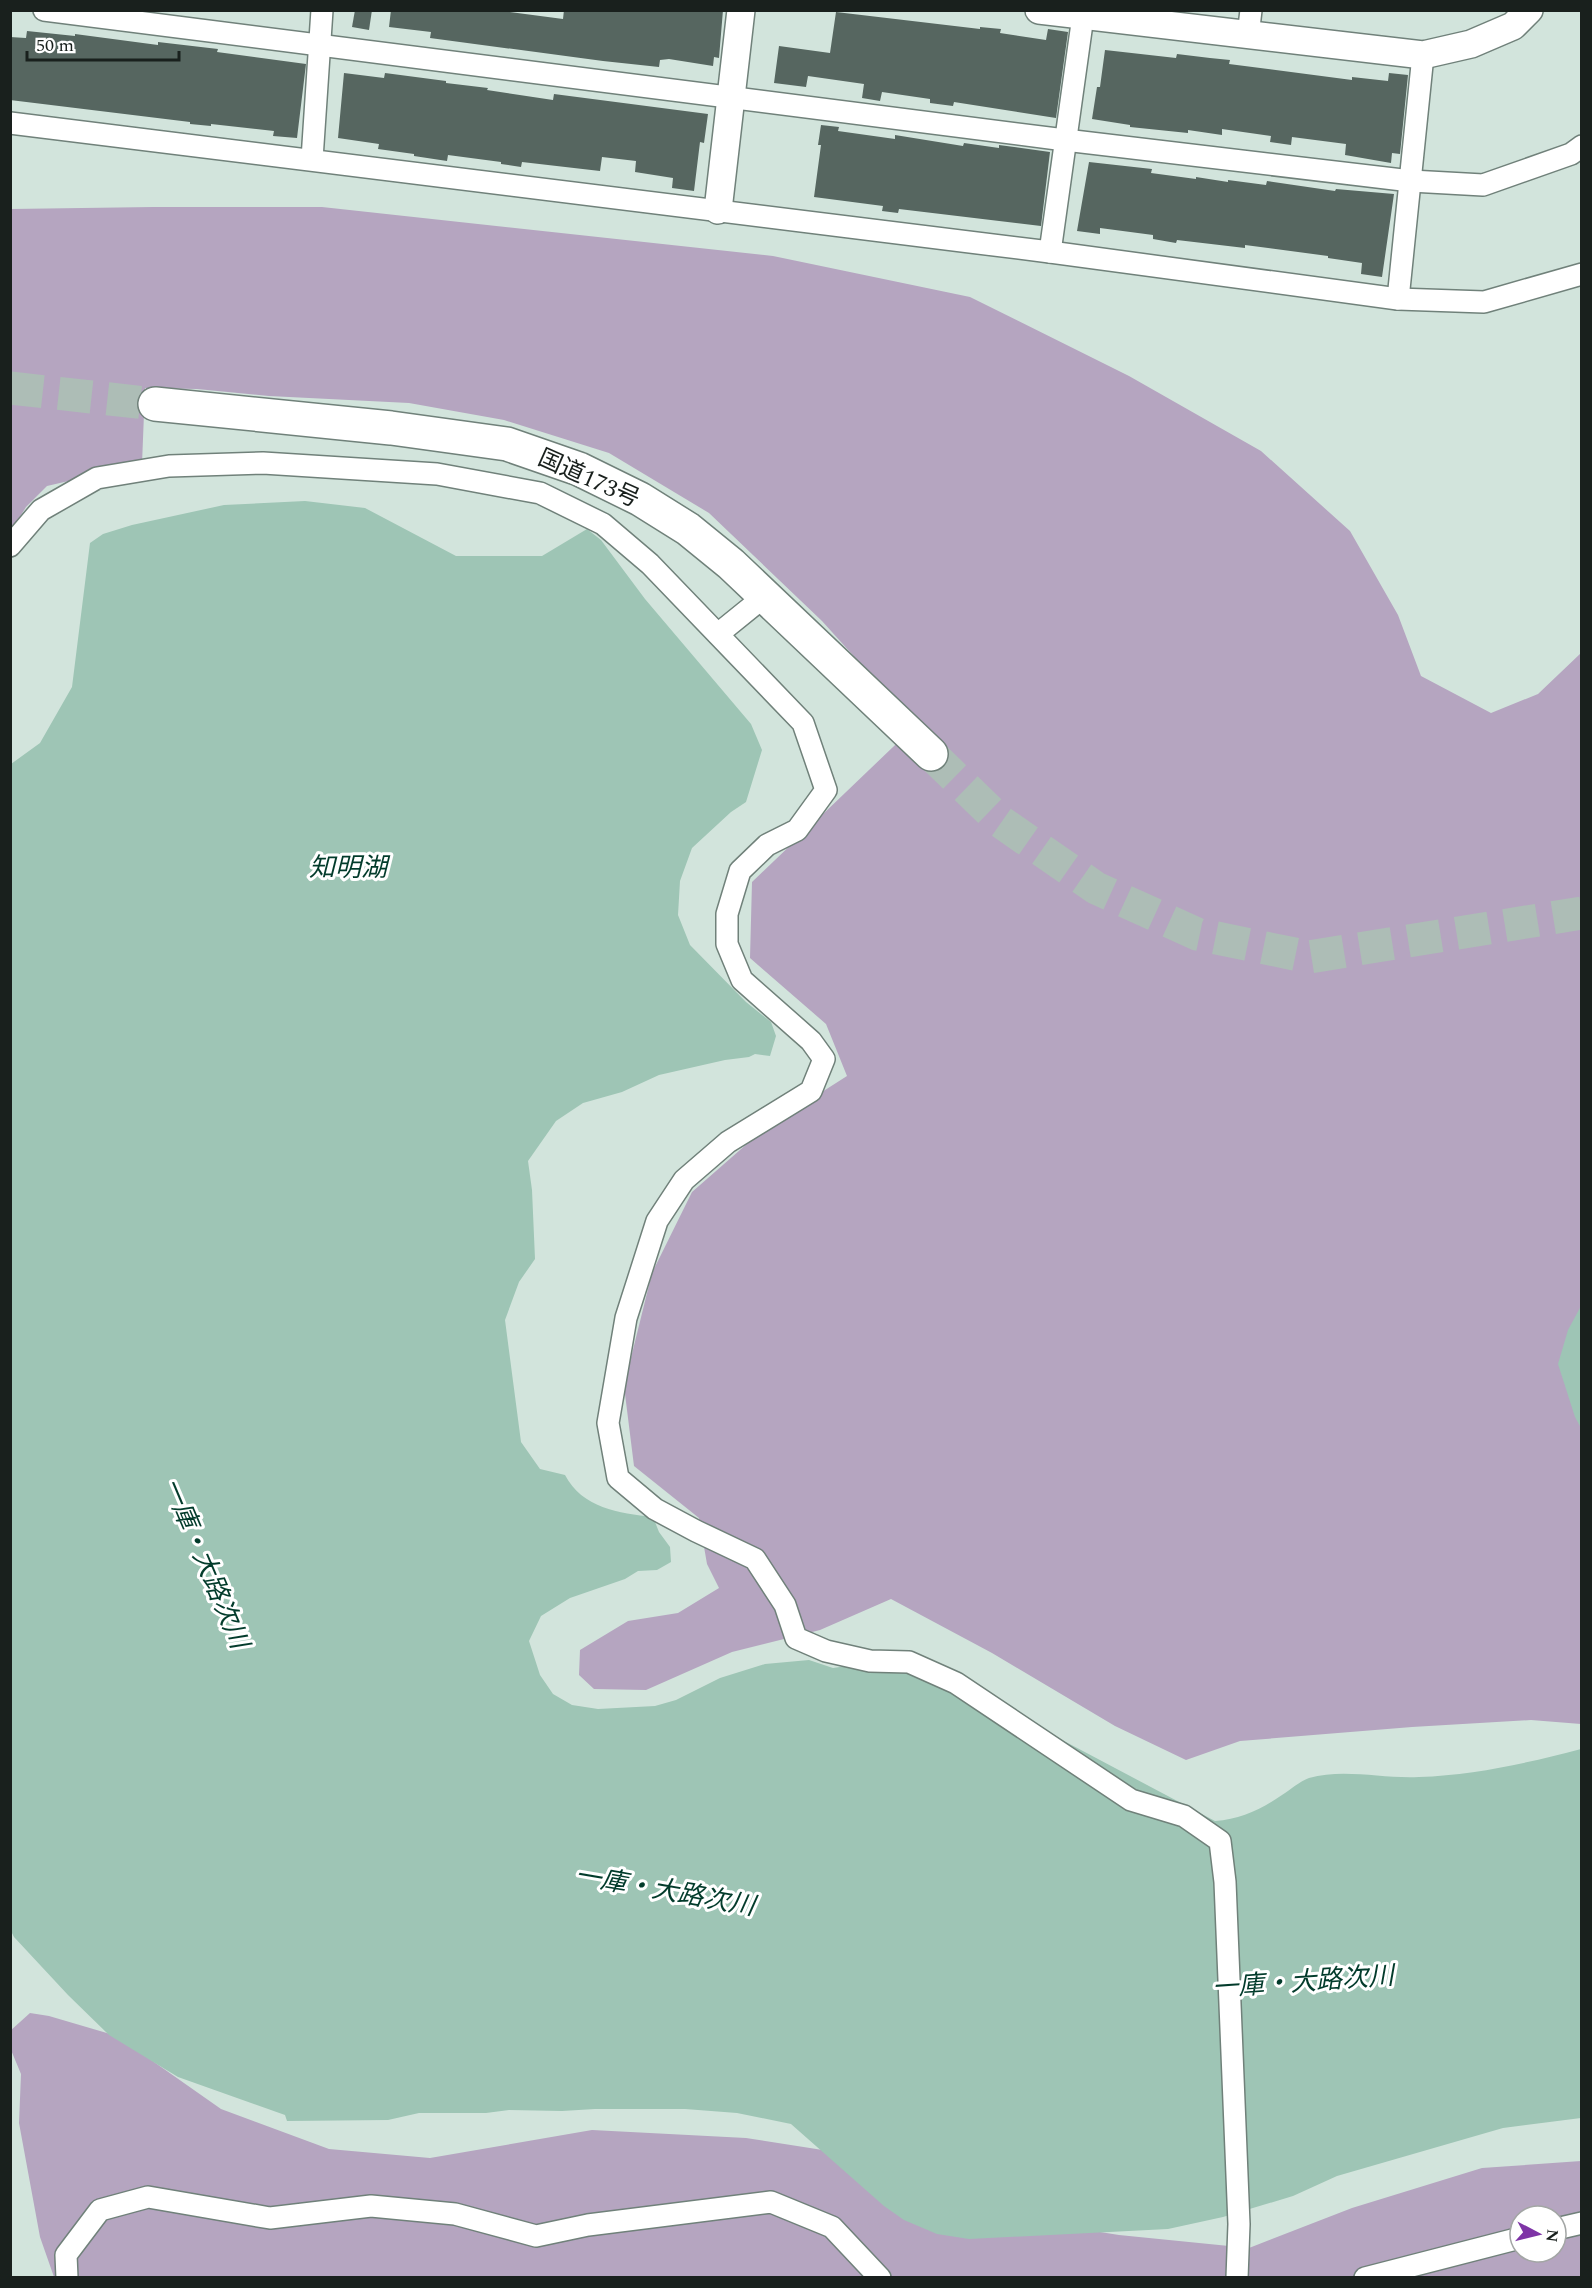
<svg xmlns="http://www.w3.org/2000/svg" width="1592" height="2288" font-family="Spectral,'Noto Sans JP',serif">
<style>
.green{fill:#b5a5c0;fill-rule:evenodd}
.water{fill:#9ec5b5}
.building{fill:#566660}
.lines{fill:none;stroke-linecap:round;stroke-linejoin:round}
.trunk-tunnel{stroke:#adbdb6;stroke-width:33;stroke-dasharray:33 16;stroke-linecap:butt}
.minor-casing{stroke:#70817a;stroke-width:24}
.tertiary-casing{stroke:#70817a;stroke-width:30}
.trunk-casing{stroke:#70817a;stroke-width:36}
.minor{stroke:#fff;stroke-width:21}
.tertiary{stroke:#fff;stroke-width:27}
.trunk{stroke:#fff;stroke-width:33}
.labels{text-anchor:middle;stroke-width:6;stroke-linejoin:round;paint-order:stroke}
.street-label{font-size:24px;fill:#19201d;stroke:#fff}
.water-label{font-size:26px;font-style:italic;fill:#023b2b;stroke:#fff}
</style>
<rect width="100%" height="100%" fill="#d2e4dc"/>
<g class="green">
<path d="M153,207h169l451,49 197,41 159,79 132,75 89,80 48,84 23,61 70,37 47,-19 43,-41v1071l-50,-4 -119,7 -172,14 -54,19 -71,-34 -123,-73 -101,-54 -71,31 -88,22 -86,38 -52,-1 -15,-14 1,-25 48,-29 50,-8 41,-25 -12,-24 -8,-46 -65,-52 -10,-80 28,-113 40,-81 72,-63 83,-53 -21,-52 -76,-66 2,-76 164,-157 -94,-104 -113,-108 -100,-60 -105,-33 -95,-17 -140,-7 -72,-7 -52,-1 -3,76 -95,22 -21,21 -15,24v-322z"/>
<path d="M30,2013l19,3 68,20 104,73 108,40 101,9 162,-28 154,8 115,18 132,59 126,20 130,13 103,-40 130,-40 99,-7v116h-1527l-14,-40 -21,-114 2,-49 -10,-24 -1,-19zM1520,2216h36v36h-36z"/>
</g>
<g class="water">
<path d="M305,501l60,7 91,48h86l45,-27 14,11 44,59 106,125 11,26 -16,52 -15,10 -39,36 -12,33 -2,34 12,30 56,57 25,20 5,14 -6,20 -15,-2 -6,3 -24,3 -66,15 -37,17 -39,11 -27,18 -28,40 4,29 3,69 -16,23 -14,38 16,122 19,27 25,6c17,33 54,38 88,42l6,15 11,15 1,15 -14,8 -19,1 -13,8 -55,19 -29,18 -12,25 11,34 13,19 19,11 26,4 57,-3 21,-6 44,-22 45,-14 44,-4 24,8 76,-11 32,10 123,74 151,80c26,-2 45,-11 67,-26 8,-5 18,-14 27,-17 35,-10 74,1 110,-1 55,-2 109,-14 162,-28v369l-78,10 -166,48 -44,20 -70,21 -55,12 -199,10 -32,-5 -33,-14 -20,-14 -93,-82 -54,-11 -52,-4h-90l-33,2 -53,-1 -23,3h-67l-31,7 -101,1 -2,-6 -107,-38 -69,-42 -41,-40 -54,-58 -3,-6v-1167l29,-21 32,-56 18,-144 13,-9 29,-9 92,-20z"/>
<path d="M1581,1306v122l-6,-11 -17,-53 10,-34z"/>
</g>
<g class="building">
<path d="M355,10h17l-3,20 -17,-3z"/>
<path d="M391,10h104l68,9 1,-9h159l-4,48 -5,-1 -1,9 -44,-7 -9,1 -1,7 -56,-6 -173,-23 1,-6 -42,-5z"/>
<path d="M836,12l144,17v-2l21,2 -1,4 46,7 2,-11 20,3 -12,86 -102,-16 -1,4 -23,-3v-4l-48,-7 -2,9 -18,-3 2,-14 -56,-8 -2,11 -32,-4 5,-37 51,7z"/>
<path d="M27,31l48,5v-2l83,11v-3l60,7 -1,3 89,12 -9,74 -24,-2 1,-5 -63,-7v2l-21,-2v-2l-180,-22v-63l16,1z"/>
<path d="M1105,50l71,8 1,-4 33,4 20,2 -1,4 123,16v-3l36,4 1,-8 19,2 -8,79 -8,-1 -1,10 -46,-8 1,-11 -54,-7 -1,8 -21,-3 1,-6 -49,-7v6l-34,-5v3l-58,-6v-2l-38,-6 5,-32h3z"/>
<path d="M344,73l40,5 1,-5 61,8v2l42,5 -1,2 66,10 1,-6 154,20 -4,29 -4,-1 -6,49 -22,-3 1,-10 -38,-6 1,-11 -34,-4 -2,14 -78,-9 -1,5 -20,-3v-2l-53,-7 -1,6 -33,-5v-2l-36,-5 1,-5 -41,-6z"/>
<path d="M821,125l18,2 -1,4 57,8v-4l68,11 1,-3 35,5v-3l51,7 -9,74 -142,-17 -1,4 -16,-2 1,-5 -69,-9 7,-52h-3z"/>
<path d="M1089,162l63,7 -1,4 45,6v-2l32,5v-2l38,5 1,-4 68,10 1,-2 58,5 -12,83 -21,-3 1,-11 -34,-5v-2l-83,-11v3l-68,-8 -1,3 -23,-4v-4l-53,-7v6l-23,-3z"/>
</g>
<g class="lines">
<g class="trunk-tunnel">
<path d="M10,388l145,16"/>
<path d="M931,754l70,68 95,66 101,46 112,23 273,-44"/>
</g>
<g class="minor-casing">
<g id="minor">
<path d="M44,10l1021,130 346,41 72,4 88,-31 11,-8"/>
<path d="M1248,36l3,-26"/>
<path d="M10,123l1040,129 348,47 86,3 98,-28"/>
<path d="M312,159l10,-149"/>
<path d="M1050,252l33,-236"/>
<path d="M1398,299l25,-244"/>
<path d="M10,546l31,-36 56,-32 72,-12 94,-3 174,11 103,19 63,31 47,40 153,159 23,67 -29,40 -30,15 -27,26 -13,43v30l15,36 69,61 13,18 -13,32 -83,51 -44,38 -27,41 -31,97 -18,105 10,55 37,31 41,22 59,28 30,46 11,33 30,13 44,10 39,1 47,21 175,117 53,16 36,25 5,41 14,342 -2,54"/>
<path d="M718,634l47,-38"/>
<path d="M1556,2229l26,-6"/>
<path d="M67,2278l-1,-23 34,-45 48,-13 122,21 101,-12 84,8 81,22 52,-11 183,-23 61,25 48,51"/>
<path d="M1365,2278l155,-40"/>
</g>
</g>
<g class="tertiary-casing">
<g id="tertiary">
<path d="M1039,10l384,45 48,-11 42,-18 16,-16"/>
<path d="M718,210l23,-200"/>
</g>
</g>
<g class="trunk-casing">
<path id="trunk" d="M155,404l236,24 116,16 72,25 61,30 48,30 43,35 200,190"/>
</g>
<use href="#minor" class="minor"/>
<use href="#tertiary" class="tertiary"/>
<use href="#trunk" class="trunk"/>
</g>
<g class="labels">
<g class="street-label">
<text transform="translate(589 478) rotate(24)" y="8">国道173号</text>
</g>
<g class="water-label">
<text x="348" y="876">知明湖</text>
<text transform="translate(206 1563) rotate(67)" y="9">一庫・大路次川</text>
<text transform="translate(665 1890) rotate(10)" y="9">一庫・大路次川</text>
<text transform="translate(1303 1981) rotate(-4)" y="9">一庫・大路次川</text>
</g>
</g>
<rect width="1592" height="2288" fill="none" stroke="#19201d" stroke-width="24"/>
<g transform="translate(1538 2234) rotate(97)"><circle r="28" fill="#ffffff" stroke="#a3a6a5" stroke-width="1.5"/>
<path d="M0-4.5L10 22L0 15L-10 22Z" fill="#7e34a6"/>
<text y="-9" font-size="16" font-weight="bold" text-anchor="middle" fill="#19201d">N</text>
</g>
<path d="M27 51v9h152v-9" fill="none" stroke="#19201d" stroke-width="3"/>
<text x="36" y="51" font-size="18" fill="#19201d" stroke="#ffffff" stroke-width="4.5" paint-order="stroke">50 m</text>
</svg>
